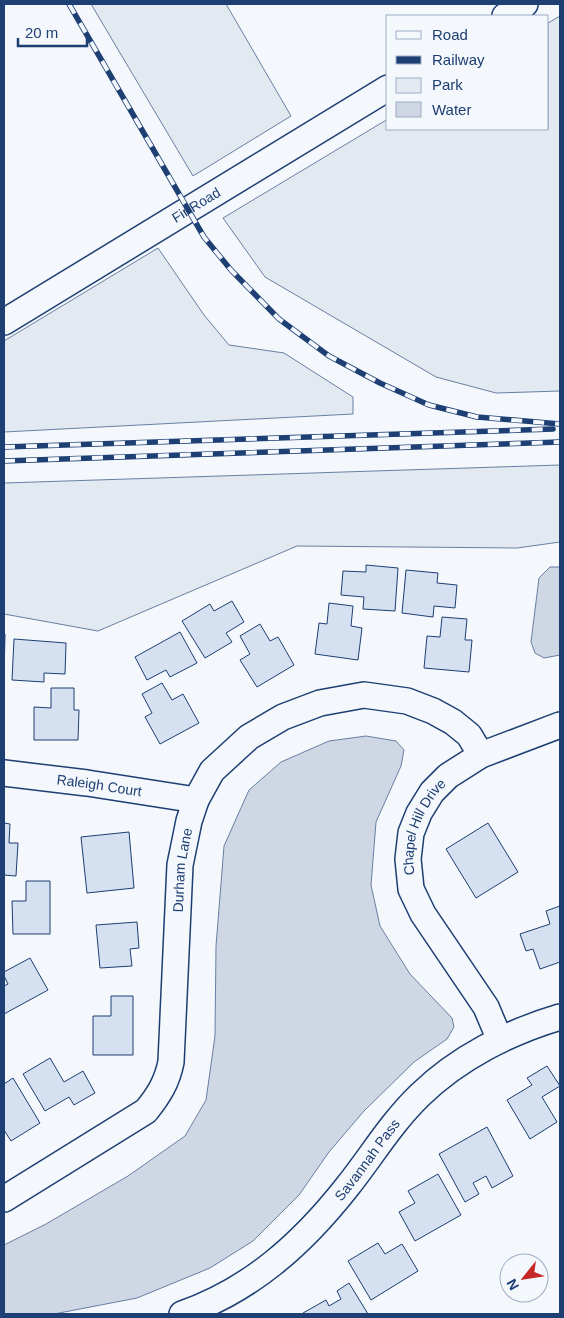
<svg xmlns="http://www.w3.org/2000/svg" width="564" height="1318" font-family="Arial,sans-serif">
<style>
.green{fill:#e3e9f0;stroke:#687fa3}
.water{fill:#cfd7e4;stroke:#687fa3}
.building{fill:#d5e0f0;stroke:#1d3f73}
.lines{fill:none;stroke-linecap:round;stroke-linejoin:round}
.minor-casing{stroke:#1d3f73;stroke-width:28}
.minor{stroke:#f4f7fb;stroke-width:25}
.rail-casing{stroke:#1d3f73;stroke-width:5.5}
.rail{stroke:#f4f7fb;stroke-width:4;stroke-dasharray:11;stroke-linecap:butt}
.labels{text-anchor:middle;stroke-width:4;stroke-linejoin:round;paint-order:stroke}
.street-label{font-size:14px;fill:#1d3f73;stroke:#f4f7fb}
</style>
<rect width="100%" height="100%" fill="#f4f7fb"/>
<g class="green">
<path d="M91,4h135l65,112 -98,60z"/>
<path d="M560,16v375l-64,2 -60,-16 -171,-100 -42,-59 165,-99v10h160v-106z"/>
<path d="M158,248l46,67 25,30 55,8 69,44v17l-349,18v-91z"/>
<path d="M560,465v77l-43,6 -220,-2 -199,85 -94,-17v-131z"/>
</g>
<g class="water">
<path d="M550,567h10v88l-16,3 -9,-5 -4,-11 8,-64z"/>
<path d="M366,736l30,5 8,9 -3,16 -25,56 -5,63 9,41 30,48 42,44 2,9 -7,12 -33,23 -50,49 -35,41 -30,43 -46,46 -43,27 -73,30 -83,16h-50v-69l42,-21 82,-48 57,-40 21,-36 9,-64 1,-90 8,-100 25,-56 32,-28 48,-21z"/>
</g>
<g class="building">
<path d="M366,565l32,3 -3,43 -32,-2 1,-12 -23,-2 2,-24 23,1z"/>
<path d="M406,570l32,3 -1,10 20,2 -2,23 -21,-2 -1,11 -31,-4z"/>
<path d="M232,601l12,21 -18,11 6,9 -27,16 -23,-37 28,-17 4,7z"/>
<path d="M329,603l24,3 -2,20 11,2 -4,32 -43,-6 4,-31 8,1z"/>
<path d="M442,617l25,2 -2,21h7l-3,32 -45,-4 3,-32 13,1z"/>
<path d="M260,624l10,17 8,-4 16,28 -37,22 -17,-27 10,-6 -10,-18z"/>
<path d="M180,632l17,31 -27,14 -4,-7 -19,10 -12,-23z"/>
<path d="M4,634h1l-1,42z"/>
<path d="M14,639l52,4 -1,31 -21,-1v9l-32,-2z"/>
<path d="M162,683l10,17 11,-6 16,29 -39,21 -15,-27 7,-4 -10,-19z"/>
<path d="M51,688h23v22h5l-1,30h-44v-33l17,1z"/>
<path d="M4,823l6,1 -1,19h9l-2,33 -12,-1z"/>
<path d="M488,823l30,49 -42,26 -30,-49z"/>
<path d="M129,832l5,56 -47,5 -6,-56z"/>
<path d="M26,881h24v53h-37l-1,-33h14z"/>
<path d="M560,906v56l-20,7 -7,-20 -7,2 -6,-17 30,-10 -4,-13z"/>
<path d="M137,922l2,26 -9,1 2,17 -32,2 -4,-43z"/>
<path d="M30,958l18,32 -44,24v-28l4,-2 -4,-8v-4z"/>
<path d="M111,996h22v59h-40v-39h18z"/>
<path d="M50,1058l14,24 19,-11 12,22 -21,12 -5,-8 -24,14 -22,-37z"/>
<path d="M547,1066l13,20 -18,11 15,25 -27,17 -23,-39 25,-15 -5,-7z"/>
<path d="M13,1078l27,45 -29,18 -7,-11v-46z"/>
<path d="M487,1127l26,49 -21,12 -6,-12 -13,7 6,11 -14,8 -26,-48z"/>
<path d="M438,1174l23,41 -46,26 -16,-29 16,-9 -7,-12z"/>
<path d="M378,1243l7,11 17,-10 16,27 -47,29 -23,-39z"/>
<path d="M349,1283l19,31h-64l-1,-1 23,-13 3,6 12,-7 -4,-8z"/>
</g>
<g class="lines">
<g class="minor-casing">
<g id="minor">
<path d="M505,16l20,-12"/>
<path id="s1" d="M4,322l384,-234"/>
<path id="s2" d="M4,773l83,10 109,17"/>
<path id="s3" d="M500,1040l-14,-33 -63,-93 -12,-25 -3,-30 3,-26 8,-20 13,-21 16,-16 33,-21 79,-30"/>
<path id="s4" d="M4,1199l142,-88c13,-16 21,-29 25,-49l9,-197 9,-44 7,-21 16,-29 37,-34 34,-20 37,-14 44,-8 43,6 26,10 20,11 16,13 12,20"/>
<path id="s5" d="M182,1314c69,-24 120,-70 165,-127 24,-30 44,-64 73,-92 38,-37 89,-63 140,-78"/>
</g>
</g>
<use href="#minor" class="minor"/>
<g class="rail-casing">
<g id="rail">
<path d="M69,4l135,233 27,33 48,49 50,37 51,27 49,22 48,12 83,7"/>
<path d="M4,447l549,-18"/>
<path d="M4,461l556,-19"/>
</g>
</g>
<use href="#rail" class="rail"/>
</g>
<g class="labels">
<g class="street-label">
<text dy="5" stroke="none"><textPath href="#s1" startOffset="225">Fir Road</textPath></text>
<text dy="5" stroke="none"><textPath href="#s2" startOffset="96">Raleigh Court</textPath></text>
<text dy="5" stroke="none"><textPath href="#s3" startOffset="242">Chapel Hill Drive</textPath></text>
<text dy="5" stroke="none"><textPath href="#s4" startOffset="415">Durham Lane</textPath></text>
<text dy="5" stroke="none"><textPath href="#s5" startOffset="245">Savannah Pass</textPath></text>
</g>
</g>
<rect width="564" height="1318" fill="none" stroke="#1d3f73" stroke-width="10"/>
<rect x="386" y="15" width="162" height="115" fill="#f4f7fb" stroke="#9eadc5"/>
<rect x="396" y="31" width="25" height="8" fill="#f4f7fb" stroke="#9eadc5"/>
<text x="432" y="40" font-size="15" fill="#1d3f73">Road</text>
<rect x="396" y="56" width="25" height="8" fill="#1d3f73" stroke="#9eadc5"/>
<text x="432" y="65" font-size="15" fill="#1d3f73">Railway</text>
<rect x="396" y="78" width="25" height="15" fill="#e3e9f0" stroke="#9eadc5"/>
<text x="432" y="90" font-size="15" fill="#1d3f73">Park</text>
<rect x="396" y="102" width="25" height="15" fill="#cfd7e4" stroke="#9eadc5"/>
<text x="432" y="115" font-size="15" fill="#1d3f73">Water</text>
<g transform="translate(524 1278) rotate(240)"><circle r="24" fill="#f4f7fb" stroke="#9eadc5"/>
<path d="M0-4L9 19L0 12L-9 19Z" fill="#c62828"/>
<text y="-8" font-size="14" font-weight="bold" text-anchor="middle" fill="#1d3f73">N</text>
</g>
<path d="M18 38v8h69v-8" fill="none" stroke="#1d3f73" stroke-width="2.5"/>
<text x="25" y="38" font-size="15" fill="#1d3f73" stroke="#f4f7fb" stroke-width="4" paint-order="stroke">20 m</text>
</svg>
